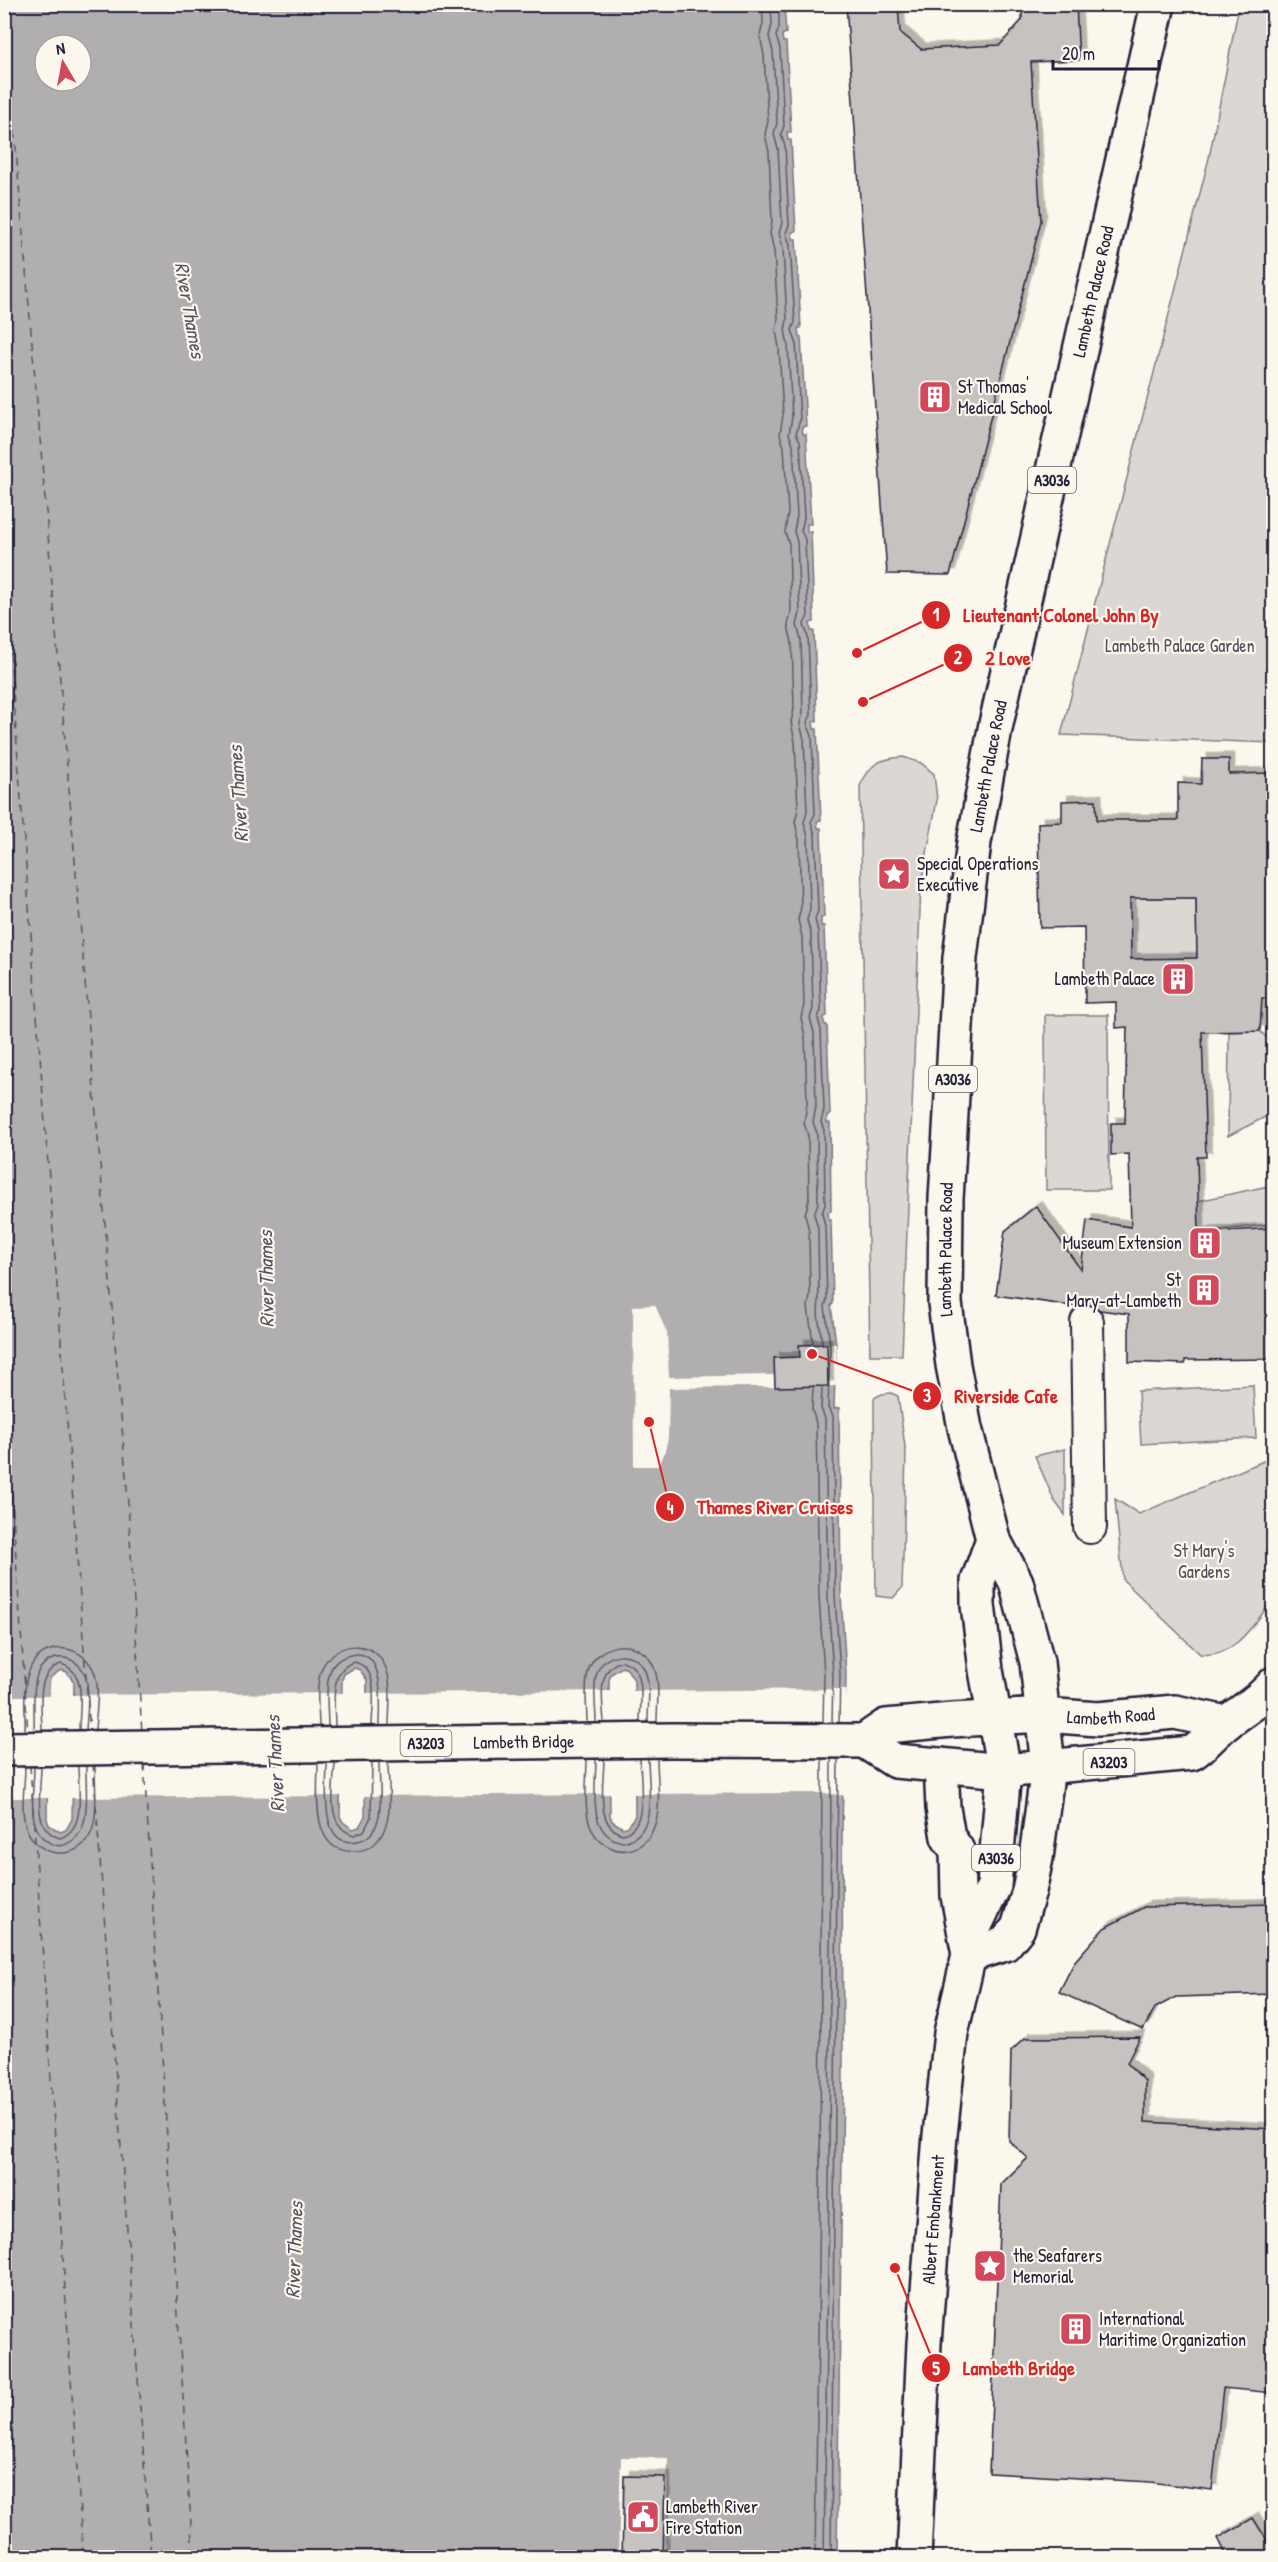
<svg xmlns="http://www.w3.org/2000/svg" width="1278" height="2562" font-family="'Patrick Hand',sans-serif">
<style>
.green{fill:#dbd8d3;stroke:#7e7d87;stroke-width:1.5}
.water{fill:#b1aeb0;stroke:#787681;stroke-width:1.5;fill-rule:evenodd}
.pier{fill:#fbf7ec}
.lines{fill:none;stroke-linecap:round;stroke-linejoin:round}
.shore{stroke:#5b5a6a;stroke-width:1.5}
.ferry{stroke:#545364;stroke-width:1.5;stroke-dasharray:8 6;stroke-linecap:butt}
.building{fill:#c6c2c0;stroke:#22223b;stroke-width:1.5;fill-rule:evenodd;filter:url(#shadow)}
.pedestrian-casing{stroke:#22223b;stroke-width:36}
.primary-casing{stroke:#22223b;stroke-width:38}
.pedestrian{stroke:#fbf7ec;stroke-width:32}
.primary{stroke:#fbf7ec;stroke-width:33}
.labels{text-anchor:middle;stroke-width:4.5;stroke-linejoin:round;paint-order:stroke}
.shield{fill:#fbf7ec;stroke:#636270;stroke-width:1.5}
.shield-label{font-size:16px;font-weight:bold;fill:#22223b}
.street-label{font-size:18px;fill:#22223b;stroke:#fbf7ec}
.poi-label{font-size:18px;fill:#22223b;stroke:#fbf7ec;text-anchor:start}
.park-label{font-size:18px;fill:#505061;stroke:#fbf7ec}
.water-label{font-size:20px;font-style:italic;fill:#545364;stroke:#fbf7ec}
.leader{fill:none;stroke:#d62828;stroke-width:2}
.callout-dot{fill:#d62828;stroke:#fbf7ec;stroke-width:2}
.mark-label{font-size:18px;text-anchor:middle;font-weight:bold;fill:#fff}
.callout-label{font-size:20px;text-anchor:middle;font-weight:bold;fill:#d62828;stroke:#fbf7ec;stroke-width:4.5;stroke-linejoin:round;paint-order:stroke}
</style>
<defs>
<filter id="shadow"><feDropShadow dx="5.5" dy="-5.5" stdDeviation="0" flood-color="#0004"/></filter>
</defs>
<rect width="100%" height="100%" fill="#fbf7ec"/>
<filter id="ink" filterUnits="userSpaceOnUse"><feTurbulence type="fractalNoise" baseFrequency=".0167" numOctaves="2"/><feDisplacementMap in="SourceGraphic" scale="12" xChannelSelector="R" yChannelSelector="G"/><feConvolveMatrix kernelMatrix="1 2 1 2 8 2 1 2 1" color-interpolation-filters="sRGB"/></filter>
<g filter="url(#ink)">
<g class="green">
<path d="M1239,5h35l-1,738 -212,-8 148,-577z"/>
<path d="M903,757l18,6 13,11 3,26 -16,85 -19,470h-32l-10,-569c11,-23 18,-27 43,-29z"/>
<path d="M1118,898h78l1,60 -66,2z"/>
<path d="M1045,1015h63l1,175h-63z"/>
<path d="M1260,1031l13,13v69l-45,23 1,-104z"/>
<path d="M1273,1185v39l-78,9 -2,-31z"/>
<path d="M1253,1385l3,53 -115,6 -3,-53z"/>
<path d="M891,1393l7,3 8,58 -4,134 -9,10 -17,-2 -2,-182v-16l8,-4z"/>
<path d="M1065,1449v66l-11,-15 -19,-44z"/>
<path d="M1273,1457v143c-19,23 -38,59 -73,54l-77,-74 -8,-81 24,15z"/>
</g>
<path class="water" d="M5,5h779l2,28 -4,2 1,7h3l5,90h-4l1,8h3l5,91 -4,1 1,7h3l5,89h-3l1,8 2,1 5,89 -4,1 1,7h3l5,90h-4v8h4l3,90 -4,1 1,8h3l3,90 -4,1 1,7h3l4,91 -4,1 1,7h3l3,89 -3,1v8h3l3,90 -3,1v7l3,1 3,90 -3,1v7h3l1,88 -3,1 1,8h2l2,84 -2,1 5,39 -2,65 5,-1 2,187 5,79 -4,151 1,247 -6,485 -832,1zM45,45h36v36h-36zM622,1667l5,2 7,11 1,135 -6,11 -6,2 -11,-7 -2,-6 -1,-135 2,-6zM354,1668l6,2 7,10 -2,136 -6,11 -6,2 -10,-7 -3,-6 2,-136 2,-6zM61,1670l6,2 7,10 -2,137 -6,11 -6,2 -11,-7 -2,-6 2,-137 2,-5z"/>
<g class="pier">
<path d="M655,1305l12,28 2,44 105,-2 25,-18v-12l37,-1v42l-167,2 -1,50 -4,16 -6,12h-24l-1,-160z"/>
<path d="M846,1689v107l-22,-3 -192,1 -1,-103z"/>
<path d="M612,1691l1,103 -251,2 1,-103z"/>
<path d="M345,1693l-2,103 -274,2 1,-103z"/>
<path d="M5,1696h47l-2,102h-46z"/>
<path d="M621,2457l47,1 -3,100 -47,-1z"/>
</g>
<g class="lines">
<g class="shore">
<path d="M762,4l1,19 -3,13 4,19 4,66 -3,13 4,18 3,69 -2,12 4,18 4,67 -2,12 3,18 4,67 -3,19 4,13 4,66 -3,19 4,12 2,67 -3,14 4,18 2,66 -3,13 4,20 3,67 -3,13 4,18 2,67 -3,13 4,17 2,68 -3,13 4,18 2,68 -3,19 4,13 1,64 -4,14 4,17 1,65 -2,11 5,36"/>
<path d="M771,4l1,21 -3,11 4,16 4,71 -3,11 4,15 4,74 -3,10 4,15 4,72 -2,10 3,15 4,72 -3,17 4,10 4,72 -3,15 3,11 3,71 -3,12 4,15 2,72 -3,12 4,15 3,72 -3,11 4,15 2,72 -3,11 4,15 2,73 -3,10 4,15 2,74 -3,15 4,11 1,70 -4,11 4,14 1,70 -1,15 4,30"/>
<path d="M779,4v24l-3,8 4,13 4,77 -3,8 4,12 4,79 -3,8 4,12 5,77 -3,8 4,12 4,78 -4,13 4,8 4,77 -3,13 4,8 3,77 -4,8 4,13 3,78 -4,8 5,13 3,78 -4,8 4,12 3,77 -3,8 3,13 3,78 -3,8 3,12 3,79 -3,13 3,8 1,75 -3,8 3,13 2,74 -2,6 5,39 -2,63 5,8 2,179 5,79 -1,49"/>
<path d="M813,1388l-1,21 4,14 3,173 5,78 -1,49"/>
<path d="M822,1388l-1,20 4,11 3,177 5,78 -1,49"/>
<path d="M587,1723c0,-16 -3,-35 1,-51 8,-29 48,-37 64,-9 9,16 5,41 5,59"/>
<path d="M596,1723c0,-15 -3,-33 0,-47 6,-25 39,-29 49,-5 6,14 3,36 3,51"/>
<path d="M604,1723c-1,-22 -9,-54 18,-62 26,7 18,40 18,61"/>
<path d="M319,1727c0,-17 -4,-40 2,-56 10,-29 51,-35 64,-5 8,17 4,41 4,60"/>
<path d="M328,1727c0,-16 -3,-36 1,-51 2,-10 9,-17 18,-20 40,-14 33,50 33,70"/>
<path d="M335,1727c0,-23 -7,-57 19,-65 27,6 18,43 18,64"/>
<path d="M42,1730c0,-22 -8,-58 19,-66 27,7 18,44 18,66"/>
<path d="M25,1731c1,-19 -3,-42 4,-60 12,-33 56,-28 66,3 5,17 1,39 0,56"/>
<path d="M34,1731c1,-17 -2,-37 2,-53 6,-27 43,-27 50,0 4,15 1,36 0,52"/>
<path d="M587,1759c0,27 -9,75 23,88 5,3 11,4 18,3 12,-2 22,-11 26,-23 8,-20 3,-48 3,-69"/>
<path d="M596,1759c0,27 -10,77 27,83 36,-7 25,-57 25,-84"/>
<path d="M604,1759c0,23 -10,68 19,75 26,-7 17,-53 17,-76"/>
<path d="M318,1763c0,28 -9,93 38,88 13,-1 23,-9 28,-21 9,-19 4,-48 4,-68"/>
<path d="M327,1763c0,22 -9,87 31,78 10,-2 16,-9 19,-18 6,-18 2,-42 2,-61"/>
<path d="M335,1763c-1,23 -11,64 19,72l10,-4 7,-14 1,-55"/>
<path d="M41,1766c0,24 -10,64 19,72 27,-8 18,-50 18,-72"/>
<path d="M25,1767c0,18 -5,43 1,60 10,31 53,37 66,4 6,-19 3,-45 3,-65"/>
<path d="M34,1767c0,26 -11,73 26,79 35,-7 25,-54 26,-80"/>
<path d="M815,2558l5,-369 2,-430"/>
<path d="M824,2558l5,-369 2,-430"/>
<path d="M831,2558l7,-799"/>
</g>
<g class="ferry">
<path d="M4,5l123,1483 15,245"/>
<path d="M4,569l86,1163"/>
<path d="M4,1382l24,351"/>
<path d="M93,1763l58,795"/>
<path d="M144,1764l49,794"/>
<path d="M30,1765l53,793"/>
</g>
</g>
<g class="building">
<path d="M846,4h52l2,28 21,17 79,-4 22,-25v-16h54l3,56 -48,2 10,159 -91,354 -63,-1z"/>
<path d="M1202,759h27v15l45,-1v103h-5l3,122h-10l-2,33 -58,1 4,125h-9l2,76 75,-5v131l-89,1v4l-56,-2v-48l-29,-4 -13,-6 -9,3 -82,-12 9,-64 31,-25 45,64 6,-50 44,7 -2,-73 -18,1v-32h14l2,-96 -11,1v-26l-31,1 -1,-76 -44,1 -2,-105 24,-1v-21l34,-1 1,20h81v-37l23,1zM1130,898h66l1,60 -66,1z"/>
<path d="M827,1344l1,42 -53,1 -1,-29 26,-1 -1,-12z"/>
<path d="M1274,1904v90l-98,3 -21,11 -12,22 -84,-38 16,-31 29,-33 40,-21z"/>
<path d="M1140,2037l-13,26 18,18v41l129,7v264l-51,-5 -11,102 -62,-8 -161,-9 12,-289 27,-26 -19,-17 2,-90 14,-13z"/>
<path d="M624,2476l41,1 -2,81h-41z"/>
<path d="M1253,2518l19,30 -16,10h-28l-10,-20z"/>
</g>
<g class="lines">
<g class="pedestrian-casing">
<path id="pedestrian" d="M1087,1322l3,205"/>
</g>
<g class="primary-casing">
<g id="primary">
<path id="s1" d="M864,1741l22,-15 66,-6 92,-5 54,4 77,-7 51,11"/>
<path id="s2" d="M4,1749l667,-9 193,1 31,20 109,10 188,-18c13,-8 21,-20 33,-29 18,-15 32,-20 49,-40"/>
<path d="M968,1940l26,-54 10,-115 -18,-101 -8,-65v-24l15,-42"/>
<path id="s3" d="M969,1955l36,-11 13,-16 11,-37 7,-33 12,-91 -11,-105 -21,-80 -23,-43 -28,-111 -12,-63 -8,-62 1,-104 14,-241 14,-116 22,-118 162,-720"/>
<path id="s4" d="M914,2558l10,-215 16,-208 11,-102 18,-78 -11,-59 -1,-46 -9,-13 -5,-29 -2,-43"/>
</g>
</g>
<use href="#pedestrian" class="pedestrian"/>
<use href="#primary" class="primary"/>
</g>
</g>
<defs>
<g id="building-square" transform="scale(1.725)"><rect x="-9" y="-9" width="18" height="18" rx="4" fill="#d1495b" stroke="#fbf7ec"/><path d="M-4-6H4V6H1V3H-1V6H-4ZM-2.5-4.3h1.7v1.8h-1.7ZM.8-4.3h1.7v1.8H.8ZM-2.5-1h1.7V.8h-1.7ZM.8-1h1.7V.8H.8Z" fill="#fff"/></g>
<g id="sight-square" transform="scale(1.725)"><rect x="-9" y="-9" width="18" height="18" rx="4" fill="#d1495b" stroke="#fbf7ec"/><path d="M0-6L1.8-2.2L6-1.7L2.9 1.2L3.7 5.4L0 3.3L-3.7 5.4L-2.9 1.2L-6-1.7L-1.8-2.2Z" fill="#fff"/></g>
<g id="civic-square" transform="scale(1.725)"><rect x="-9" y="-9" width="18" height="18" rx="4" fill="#d1495b" stroke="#fbf7ec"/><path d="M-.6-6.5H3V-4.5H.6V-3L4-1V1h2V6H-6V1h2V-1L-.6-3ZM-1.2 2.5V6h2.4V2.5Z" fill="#fff"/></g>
</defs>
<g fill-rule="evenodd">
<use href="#building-square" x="935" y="397"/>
<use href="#sight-square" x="894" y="874"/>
<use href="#building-square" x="1178" y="979"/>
<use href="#building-square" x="1205" y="1243"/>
<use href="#building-square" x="1204" y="1290"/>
<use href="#sight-square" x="990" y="2266"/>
<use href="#building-square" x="1076" y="2329"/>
<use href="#civic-square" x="643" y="2517"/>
</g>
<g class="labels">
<g class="shield">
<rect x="1028" y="467" width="48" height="26" rx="4.5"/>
<rect x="929" y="1066" width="48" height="26" rx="4.5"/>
<rect x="400.5" y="1730" width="51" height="26" rx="4.5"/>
<rect x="1083.5" y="1749" width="51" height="26" rx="4.5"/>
<rect x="972" y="1845" width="48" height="26" rx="4.5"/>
</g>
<g class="shield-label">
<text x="1052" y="486">A3036</text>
<text x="953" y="1085">A3036</text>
<text x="426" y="1749">A3203</text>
<text x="1109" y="1768">A3203</text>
<text x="996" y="1864">A3036</text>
</g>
<g class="street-label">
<text dy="6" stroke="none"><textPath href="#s3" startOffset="1726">Lambeth Palace Road</textPath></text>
<text dy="6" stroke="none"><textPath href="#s3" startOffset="1240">Lambeth Palace Road</textPath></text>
<text dy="6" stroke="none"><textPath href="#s3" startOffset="754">Lambeth Palace Road</textPath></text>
<text dy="6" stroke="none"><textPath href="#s1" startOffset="252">Lambeth Road</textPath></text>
<text dy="6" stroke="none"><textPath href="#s2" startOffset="520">Lambeth Bridge</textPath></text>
<text dy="6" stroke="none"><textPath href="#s4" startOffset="339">Albert Embankment</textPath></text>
</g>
<g class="poi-label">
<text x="958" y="393">St Thomas'<tspan x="958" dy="21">Medical School</tspan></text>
<text x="917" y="870">Special Operations<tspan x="917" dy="21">Executive</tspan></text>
<text x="1155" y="985" text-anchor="end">Lambeth Palace</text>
<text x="1182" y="1249" text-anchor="end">Museum Extension</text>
<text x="1181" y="1286" text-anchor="end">St<tspan x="1181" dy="21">Mary-at-Lambeth</tspan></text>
<text x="1013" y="2262">the Seafarers<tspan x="1013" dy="21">Memorial</tspan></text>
<text x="1099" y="2325">International<tspan x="1099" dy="21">Maritime Organization</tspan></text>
<text x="666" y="2513">Lambeth River<tspan x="666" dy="21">Fire Station</tspan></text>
</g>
<g class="park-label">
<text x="1180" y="652">Lambeth Palace Garden</text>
<text x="1204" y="1557">St Mary's<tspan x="1204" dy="21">Gardens</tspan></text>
</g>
<g class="water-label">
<text transform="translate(190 310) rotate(80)" y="7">River Thames</text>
<text transform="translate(238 794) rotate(-94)" y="7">River Thames</text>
<text transform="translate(266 1279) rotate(-91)" y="7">River Thames</text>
<text transform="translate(275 1764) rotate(-93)" y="7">River Thames</text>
<text transform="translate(294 2250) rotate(-88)" y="7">River Thames</text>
</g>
</g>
<path class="leader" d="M857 653L936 615M863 702L958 658M812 1354L927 1396M649 1422L670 1507M895 2268L936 2368"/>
<g class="callout-dot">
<circle cx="857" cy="653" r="6"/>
<circle cx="863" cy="702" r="6"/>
<circle cx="812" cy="1354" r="6"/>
<circle cx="649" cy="1422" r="6"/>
<circle cx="895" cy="2268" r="6"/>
<circle cx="936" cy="615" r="15"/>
<circle cx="958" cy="658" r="15"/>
<circle cx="927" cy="1396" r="15"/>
<circle cx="670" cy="1507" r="15"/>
<circle cx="936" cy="2368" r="15"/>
</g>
<g class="mark-label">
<text x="936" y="621">1</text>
<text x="958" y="664">2</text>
<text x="927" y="1402">3</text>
<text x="670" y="1514">4</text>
<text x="936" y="2375">5</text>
</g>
<g class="callout-label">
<text x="1061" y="622">Lieutenant Colonel John By</text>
<text x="1008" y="665">2 Love</text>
<text x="1006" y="1403">Riverside Cafe</text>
<text x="775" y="1514">Thames River Cruises</text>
<text x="1019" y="2375">Lambeth Bridge</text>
</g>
<rect width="1278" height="2562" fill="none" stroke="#fbf7ec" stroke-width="24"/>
<rect x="12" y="12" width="1254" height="2538" fill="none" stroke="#22223b" stroke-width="2" filter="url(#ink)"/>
<g transform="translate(63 63) rotate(350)"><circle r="28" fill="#fbf7ec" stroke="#a4a2a5" stroke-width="1.5"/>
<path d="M0-4.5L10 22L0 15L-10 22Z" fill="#d1495b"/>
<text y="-9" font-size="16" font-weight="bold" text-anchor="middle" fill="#22223b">N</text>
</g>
<path d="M1053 60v9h106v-9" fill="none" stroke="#22223b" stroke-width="3"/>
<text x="1062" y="60" font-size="18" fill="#22223b" stroke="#fbf7ec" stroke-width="4.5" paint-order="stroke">20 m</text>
</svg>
